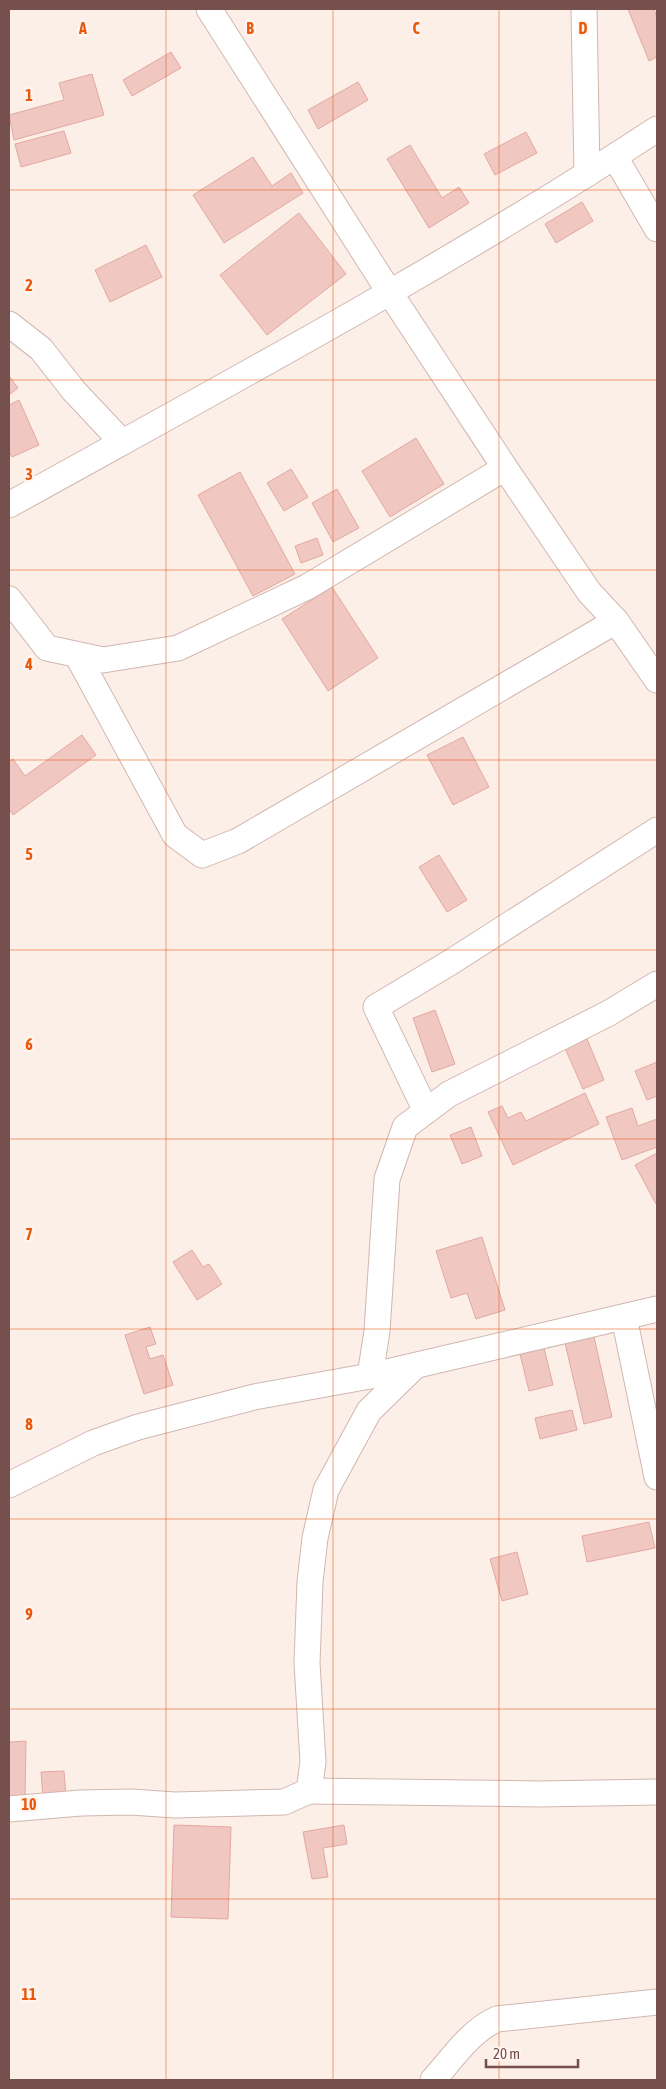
<svg xmlns="http://www.w3.org/2000/svg" width="666" height="2089" font-family="'Asap Condensed',sans-serif">
<style>
.building{fill:#f1c7c1;stroke:#e3a8a1}
.lines{fill:none;stroke-linecap:round;stroke-linejoin:round}
.street-casing{stroke:#d0b7b0;stroke-width:27}
.street{stroke:#fff;stroke-width:25}
.grid{fill:none;stroke:#e8590c;stroke-width:1;stroke-opacity:0.55}
.grid-label{font-size:16px;text-anchor:middle;font-weight:bold;fill:#e8590c;stroke:#fff4ef;stroke-width:5;stroke-linejoin:round;paint-order:stroke}
</style>
<rect width="100%" height="100%" fill="#fcefe8"/>
<g class="building">
<path d="M628,9h26l3,9v39l-8,4z"/>
<path d="M171,52l10,16 -49,28 -9,-16z"/>
<path d="M92,74l12,41 -90,25 -5,-25 55,-15 -5,-17z"/>
<path d="M358,82l10,18 -50,29 -10,-19z"/>
<path d="M64,131l7,22 -50,14 -6,-23z"/>
<path d="M526,132l11,21 -42,22 -11,-21z"/>
<path d="M410,145l32,53 17,-11 10,16 -40,25 -42,-69z"/>
<path d="M253,157l19,29 19,-13 12,20 -79,50 -31,-48z"/>
<path d="M582,202l11,19 -37,22 -11,-19z"/>
<path d="M299,213l47,61 -79,61 -47,-60z"/>
<path d="M146,245l16,32 -52,25 -15,-32z"/>
<path d="M9,376l9,12 -9,7z"/>
<path d="M19,400l20,45 -27,12 -3,-6v-46z"/>
<path d="M416,438l28,46 -54,33 -28,-46z"/>
<path d="M291,469l17,28 -24,14 -17,-28z"/>
<path d="M240,472l55,102 -42,22 -55,-101z"/>
<path d="M337,489l22,39 -26,14 -21,-39z"/>
<path d="M317,538l6,17 -22,8 -6,-17z"/>
<path d="M332,587l46,71 -50,33 -46,-72z"/>
<path d="M82,735l14,20 -83,60 -4,-6v-47l4,-3 12,17z"/>
<path d="M463,737l26,50 -36,18 -26,-50z"/>
<path d="M439,855l28,45 -20,12 -28,-45z"/>
<path d="M435,1010l20,54 -23,8 -19,-54z"/>
<path d="M587,1039l17,41 -21,9 -18,-41z"/>
<path d="M657,1062v34l-10,4 -12,-29z"/>
<path d="M585,1093l14,31 -86,41 -25,-53 14,-6 6,12 13,-6 5,9z"/>
<path d="M632,1108l6,18 19,-7v28l-35,13 -16,-43z"/>
<path d="M471,1127l11,29 -20,8 -12,-29z"/>
<path d="M657,1153v50l-1,1 -21,-39z"/>
<path d="M482,1237l23,73 -29,9 -9,-26 -16,5 -15,-47z"/>
<path d="M192,1250l11,17 6,-3 13,20 -25,16 -24,-38z"/>
<path d="M150,1327l6,17 -10,3 4,12 13,-4 10,30 -29,9 -19,-59z"/>
<path d="M594,1337l18,80 -28,7 -19,-81z"/>
<path d="M544,1348l9,37 -24,6 -9,-37z"/>
<path d="M572,1410l5,20 -37,9 -5,-21z"/>
<path d="M649,1522l6,26 -68,14 -5,-26z"/>
<path d="M517,1552l11,42 -26,7 -12,-42z"/>
<path d="M26,1741l-1,55h-16v-54z"/>
<path d="M64,1771l2,25 -23,2 -2,-26z"/>
<path d="M174,1825l57,2 -3,92 -57,-2z"/>
<path d="M344,1825l3,19 -24,4 5,29 -16,2 -9,-47z"/>
</g>
<g class="lines">
<g class="street-casing">
<g id="street">
<path d="M209,9l181,284 115,175 84,124 27,29 41,59"/>
<path d="M584,9l3,165"/>
<path d="M615,157l42,72"/>
<path d="M9,324l32,25 33,42 48,51"/>
<path d="M9,505c218,-121 439,-239 648,-376"/>
<path d="M9,599l38,49 56,12 75,-12 129,-61 198,-119"/>
<path d="M77,655l98,180 27,20 36,-14 378,-220"/>
<path d="M426,1111l-50,-104 75,-45 206,-132"/>
<path d="M624,1317l33,160"/>
<path d="M370,1376l7,-45 10,-152 18,-52 44,-33 160,-81 48,-29"/>
<path d="M9,1485l84,-42 45,-16 116,-30 116,-21 287,-67"/>
<path d="M309,1791l231,3 117,-2"/>
<path d="M9,1809l72,-6 50,-1 44,3 109,-3 25,-11 4,-29 -6,-99 3,-81 5,-44 11,-48 43,-79 46,-45"/>
<path d="M433,2080c19,-21 37,-49 64,-61l160,-17"/>
</g>
</g>
<use href="#street" class="street"/>
</g>
<path class="grid" d="M166,9v2071M333,9v2071M499,9v2071M9,190h648M9,380h648M9,570h648M9,760h648M9,950h648M9,1139h648M9,1329h648M9,1519h648M9,1709h648M9,1899h648"/>
<g class="grid-label">
<text x="83" y="34">A</text>
<text x="250" y="34">B</text>
<text x="416" y="34">C</text>
<text x="583" y="34">D</text>
<text x="29" y="101">1</text>
<text x="29" y="291">2</text>
<text x="29" y="480">3</text>
<text x="29" y="670">4</text>
<text x="29" y="860">5</text>
<text x="29" y="1050">6</text>
<text x="29" y="1240">7</text>
<text x="29" y="1430">8</text>
<text x="29" y="1620">9</text>
<text x="29" y="1810">10</text>
<text x="29" y="2000">11</text>
</g>
<rect width="666" height="2089" fill="none" stroke="#76504c" stroke-width="20"/>
<path d="M486 2059v8h92v-8" fill="none" stroke="#76504c" stroke-width="2.5"/>
<text x="493" y="2059" font-size="15" fill="#76504c" stroke="#fff4ef" stroke-width="4" paint-order="stroke">20 m</text>
</svg>
